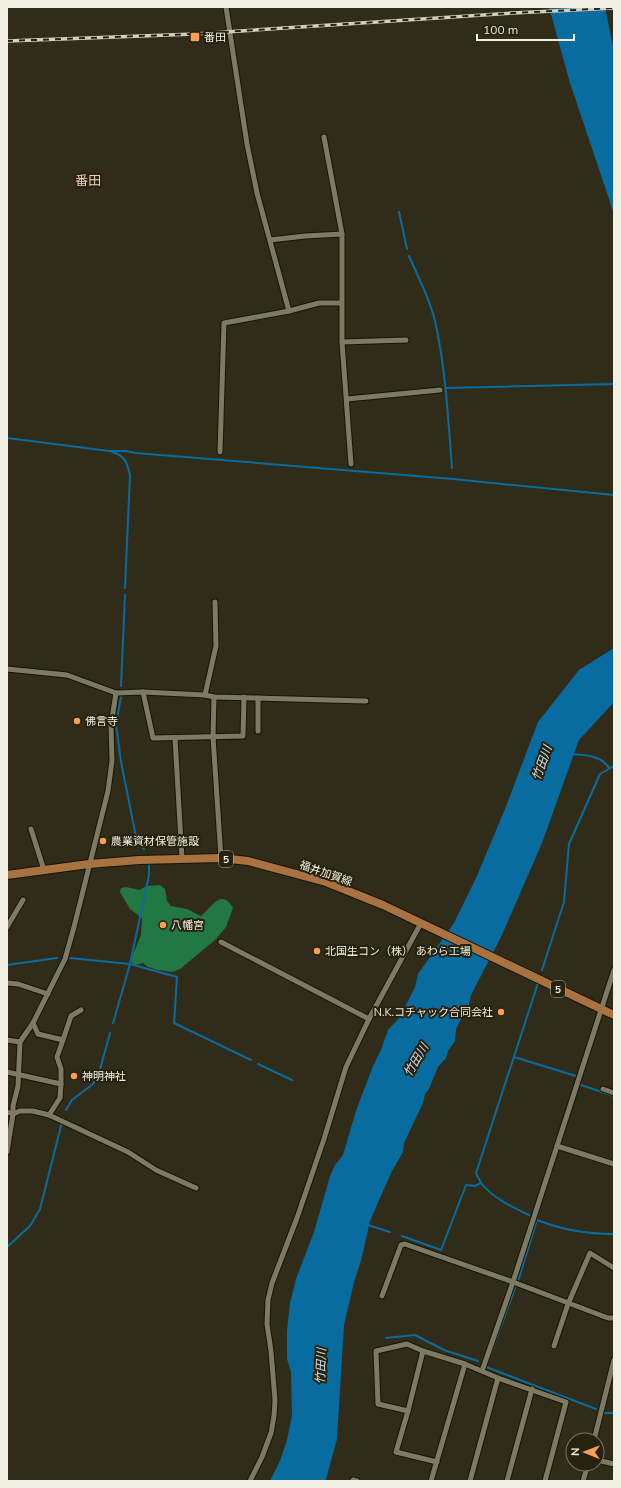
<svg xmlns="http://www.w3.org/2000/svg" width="621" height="1488" font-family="Mulish,'Noto Sans JP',sans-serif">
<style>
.forest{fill:#217843}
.water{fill:#096ca1}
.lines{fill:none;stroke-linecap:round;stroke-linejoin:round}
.stream{stroke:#096ca1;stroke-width:2}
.minor-casing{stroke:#181403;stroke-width:7}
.primary-casing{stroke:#181403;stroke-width:10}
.minor{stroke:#7d7963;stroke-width:5}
.primary{stroke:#a87241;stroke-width:8}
.rail-casing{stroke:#d2d0c3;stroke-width:3.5}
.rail{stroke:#26220f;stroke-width:2;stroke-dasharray:6;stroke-linecap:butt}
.poi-dot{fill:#fd9d54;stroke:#26220f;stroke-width:1.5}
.labels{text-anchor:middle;stroke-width:4;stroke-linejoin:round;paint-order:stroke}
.shield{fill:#26220f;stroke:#b4b2a3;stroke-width:1}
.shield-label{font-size:10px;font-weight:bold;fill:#f1efe3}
.poi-label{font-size:11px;fill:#f1efe3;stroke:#26220f;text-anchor:start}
.street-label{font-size:11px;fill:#f1efe3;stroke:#26220f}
.water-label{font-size:12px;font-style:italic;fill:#cde0f0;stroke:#26220f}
.quarter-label{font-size:13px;fill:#f9cfb3;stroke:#26220f}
</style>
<rect width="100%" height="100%" fill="#302c19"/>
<path class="forest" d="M160,885l5,4 2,12 4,5 16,3 14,7c10,-8 20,-29 32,-8l-7,19 -10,12 -36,30 -8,3 -14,-2 -10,-3 -5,-4 -7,2 -4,-2 -1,-4 10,-24 1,-17 -12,-9 -10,-17 1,-4 5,-1 13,3 8,-4z"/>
<g class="water">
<path d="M549,7h56l9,44v163l-44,-131z"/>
<path d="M614,648v54l-35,38 -37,103 -41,94 -30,58 -2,9 -13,25 -1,12 -7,10 -2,7 -8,9 -9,22 -4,5 -2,9 -19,40 -1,9 -12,21 -21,48 -9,40 -7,21 -10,43 -7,114 -11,40 -1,2h-55l10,-20 7,-21 5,-25 -1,-43 -4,-13v-28l3,-28 6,-24 18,-47 16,-56 5,-11 8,-10 13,-44 17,-45 8,-16 7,-20 12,-13 15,-30 3,-13 36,-51 23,-47 30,-72 31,-82 41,-52z"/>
</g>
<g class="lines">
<g class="stream">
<path d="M399,212l8,37"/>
<path d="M409,256c9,21 21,43 26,65 11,49 13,98 17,147"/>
<path d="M446,388l168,-4"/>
<path d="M7,438l102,13h17l10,2 317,26 161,16"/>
<path d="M112,452c13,4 15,10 18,23l-5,113"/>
<path d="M121,686l4,-91"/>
<path d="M121,697l-5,27 5,38 14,70 4,12 5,5"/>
<path d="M571,754c14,1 30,1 38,14"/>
<path d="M70,958l60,6 47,13 -3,46 77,37"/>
<path d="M7,965l50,-7"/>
<path d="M542,970l22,-68 5,-58 31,-70 14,-8"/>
<path d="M113,1023l17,-59 19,-89v-14"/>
<path d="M514,1057l62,19"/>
<path d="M258,1064l34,16"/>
<path d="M581,1085l33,11"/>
<path d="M66,1110l6,-10 21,-16 6,-11 11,-40"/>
<path d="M481,1183c12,15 31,24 48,32"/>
<path d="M537,1220c25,10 50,14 77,14"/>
<path d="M368,1225l22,7"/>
<path d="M402,1236l39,14 25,-65 9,1 6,-3 -5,-10 62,-190"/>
<path d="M7,1247l23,-21 10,-17 23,-91"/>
<path d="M518,1281l18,-58"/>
<path d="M515,1288l-29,79 110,42"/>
<path d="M386,1338l29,-3 29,15 34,11"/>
<path d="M604,1413h10"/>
</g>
<g class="minor-casing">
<g id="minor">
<path d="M226,7l21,137 10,49 32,118"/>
<path d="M324,137l18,97v108l9,122"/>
<path d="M270,240l35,-4 37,-2"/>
<path d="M342,342l64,-2"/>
<path d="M347,399l93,-9"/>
<path d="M220,452l4,-129 65,-12 30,-8h22"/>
<path d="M7,669l60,6 49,18 27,-1 62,3 9,2 152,4"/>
<path d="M143,692l10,46 90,-2 1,-39"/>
<path d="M205,695l11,-49 -1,-44"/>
<path d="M214,697l-1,40 8,121"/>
<path d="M258,731v-33"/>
<path d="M175,738l7,121"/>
<path d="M31,829l13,41"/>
<path d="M7,927l16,-27"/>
<path d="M221,942l148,77"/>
<path d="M7,983l11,1 30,10"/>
<path d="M33,1023l5,11 25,6 -6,17 4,12v15"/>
<path d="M7,1040l13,2"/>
<path d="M63,1040l8,-24 10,-6"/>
<path d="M7,1072l54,12 -1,14 -11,17"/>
<path d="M603,1089l11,4"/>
<path d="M7,1112l6,2 7,-3h13l16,4 79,37 28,18 40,18"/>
<path d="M557,1146l57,18"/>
<path d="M7,1152l6,-38v-8l5,-20 2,-44 13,-19 32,-64 9,-32 34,-136 4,-30 -1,-36 5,-32"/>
<path d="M382,1296l19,-51 4,-1 108,38 95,36h6"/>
<path d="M554,1346l14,-42 22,-51 24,15"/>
<path d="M423,1351l-15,60 -30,-7 -2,-53 31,-7 16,7 42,13 33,14 68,24 -21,79"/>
<path d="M482,1371l31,-89 101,-312"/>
<path d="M408,1411l-12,41 41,10"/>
<path d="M594,1440l20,-80"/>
<path d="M597,1460l17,4"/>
<path d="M353,1480l4,1"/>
<path d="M250,1481l12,-24 9,-24 3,-17 1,-16 -4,-49 -4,-27 1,-24 4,-17 25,-65 27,-79 22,-72 23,-48 52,-96"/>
<path d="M431,1481l34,-117"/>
<path d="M470,1481l28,-103"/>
<path d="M507,1481l25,-92"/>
<path d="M583,1481l5,-17"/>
</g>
</g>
<g class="primary-casing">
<path id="primary" d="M7,875l82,-11 50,-4 82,-2 27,3 78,21 57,23 231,110"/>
</g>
<use href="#minor" class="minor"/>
<use href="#primary" class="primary"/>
<g class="rail-casing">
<path id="rail" d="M7,41l188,-7 318,-21 101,-5"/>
</g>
<use href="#rail" class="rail"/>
</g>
<g class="poi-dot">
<rect x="190" y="32" width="10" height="10" rx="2"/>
<circle cx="77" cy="721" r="4"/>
<circle cx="103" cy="841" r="4"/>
<circle cx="163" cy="925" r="4"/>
<circle cx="317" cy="951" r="4"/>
<circle cx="501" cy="1012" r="4"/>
<circle cx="74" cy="1076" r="4"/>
</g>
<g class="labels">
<g class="shield">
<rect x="219" y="851" width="14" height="16" rx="3"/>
<rect x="551" y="981" width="14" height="16" rx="3"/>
</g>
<g class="shield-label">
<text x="226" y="863">5</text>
<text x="558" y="993">5</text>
</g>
<g class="poi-label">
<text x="204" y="41">番田</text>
<text x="85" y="725">佛言寺</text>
<text x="111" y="845">農業資材保管施設</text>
<text x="171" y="929">八幡宮</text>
<text x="325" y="955">北国生コン（株） あわら工場</text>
<text x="493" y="1016" text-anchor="end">N.K.コチャック合同会社</text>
<text x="82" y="1080">神明神社</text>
</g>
<g class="street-label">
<text transform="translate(326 873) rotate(19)" y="4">福井加賀線</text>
</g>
<g class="water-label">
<text transform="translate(542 763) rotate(-70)" y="4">竹田川</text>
<text transform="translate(416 1060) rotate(-59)" y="4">竹田川</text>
<text transform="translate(321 1366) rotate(-88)" y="4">竹田川</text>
</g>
<g class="quarter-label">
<text x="88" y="185">番田</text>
</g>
</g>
<rect width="621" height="1488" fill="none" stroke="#f1efe3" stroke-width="16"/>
<g transform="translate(585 1452) rotate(271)"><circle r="19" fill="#26220f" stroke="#777464"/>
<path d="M0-3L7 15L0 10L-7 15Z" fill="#fd9d54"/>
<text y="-6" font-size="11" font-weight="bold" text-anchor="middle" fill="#f1efe3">N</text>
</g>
<path d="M477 34v6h97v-6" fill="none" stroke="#f1efe3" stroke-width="2"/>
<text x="483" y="34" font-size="12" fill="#f1efe3" stroke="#26220f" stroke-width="3" paint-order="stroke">100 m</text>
</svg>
